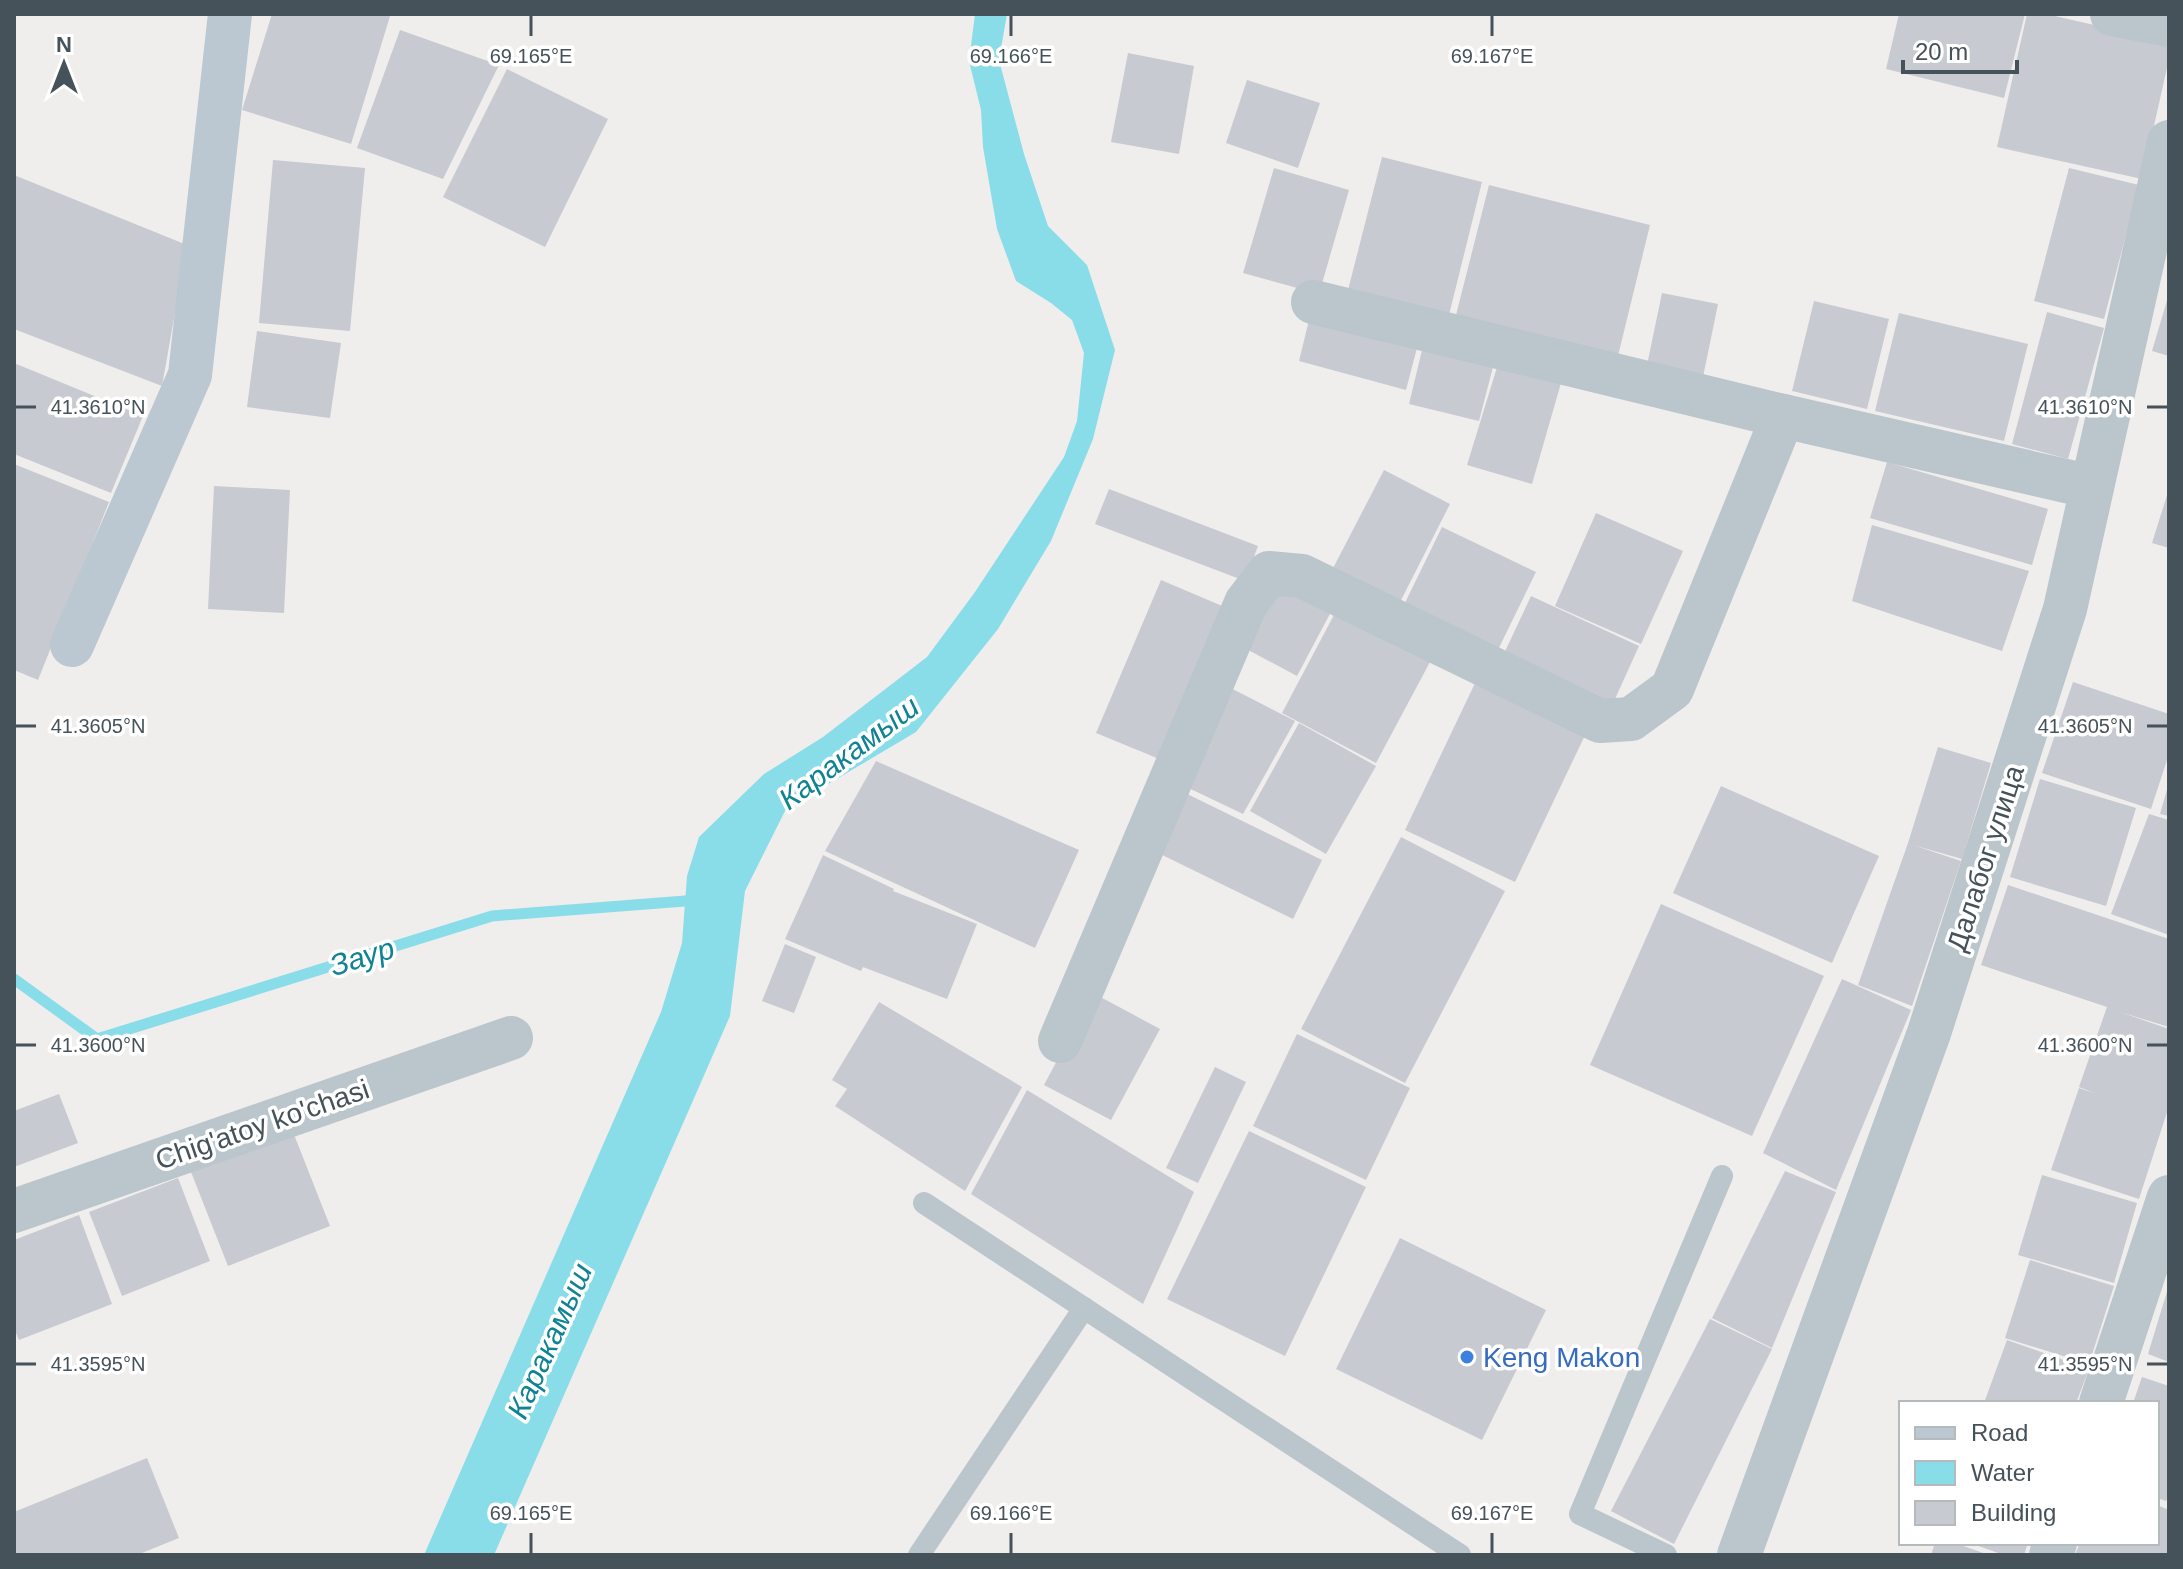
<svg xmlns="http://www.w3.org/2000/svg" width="2183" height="1569" font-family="Arial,sans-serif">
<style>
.water{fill:#89dde9}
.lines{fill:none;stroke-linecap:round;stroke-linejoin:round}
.stream{stroke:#89dde9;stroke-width:11}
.building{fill:#c7cad0}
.lane{stroke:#bbc6cc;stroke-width:22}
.street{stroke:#bbc6cc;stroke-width:44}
.secondary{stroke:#bbc7d1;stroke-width:44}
.ticks{fill:none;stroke:#46525a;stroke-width:3}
.shop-dot{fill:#3f7fe0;stroke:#fff;stroke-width:3}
.labels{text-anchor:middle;stroke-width:7;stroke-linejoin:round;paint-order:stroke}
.street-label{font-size:28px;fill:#46525a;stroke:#fff}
.shop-label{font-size:28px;fill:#366cbe;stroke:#fff;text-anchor:start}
.water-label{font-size:30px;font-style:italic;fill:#0f8294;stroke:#fff}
.ticks-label{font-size:20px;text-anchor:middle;fill:#46525a;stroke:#fff;stroke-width:7;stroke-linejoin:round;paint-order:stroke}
</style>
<rect width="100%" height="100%" fill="#f0eded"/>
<path class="water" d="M975,14h32l-8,46 25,94 24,72 39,39 28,85 -22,89 -42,102 -53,88 -82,103 -130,77 -41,82 -15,125 -236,539h-70l237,-543 21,-69 5,-67 12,-39 65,-63 59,-37 104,-80 48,-65 89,-135 13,-36 7,-68 -12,-33 -21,-17 -35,-22 -19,-52 -14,-82 -2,-37 -12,-49z"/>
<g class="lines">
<path class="stream" d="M14,979l83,60 395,-123 206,-16"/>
</g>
<g class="building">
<path d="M272,14h111l7,2 -39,128 -109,-34z"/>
<path d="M1899,14h126l-21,84 -118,-29z"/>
<path d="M2027,14h19l123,28v17l-27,120 -145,-32z"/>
<path d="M400,30l99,35 -56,114 -86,-31z"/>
<path d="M1128,53l66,13 -15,88 -68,-12z"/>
<path d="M507,69l101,50 -63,128 -102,-50z"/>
<path d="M1247,80l73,23 -22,65 -72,-25z"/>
<path d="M1382,157l100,25 -34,137 -101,-25z"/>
<path d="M273,160l92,8 -15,163 -91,-8z"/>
<path d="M1274,168l75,22 -30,104 -76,-21z"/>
<path d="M2069,168l70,17 -35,134 -70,-18z"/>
<path d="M14,175l173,70 -25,141 -148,-57z"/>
<path d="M1489,185l161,40 -33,135 -162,-41z"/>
<path d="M1662,293l56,11 -15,73 -56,-12z"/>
<path d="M2168,297h1v59l-17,-5z"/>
<path d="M1814,301l75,18 -22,90 -75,-18z"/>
<path d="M2047,312l57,16 -36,131 -56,-15z"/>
<path d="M1899,313l129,31 -24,97 -129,-30z"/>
<path d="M1310,316l108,28 -12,46 -107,-29z"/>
<path d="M257,331l84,12 -11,75 -83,-11z"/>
<path d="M1423,346l71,17 -15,58 -70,-17z"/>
<path d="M14,363l129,53 -32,77 -97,-39z"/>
<path d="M1498,364l63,19 -29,101 -65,-19z"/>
<path d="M1887,462l161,47 -16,56 -162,-47z"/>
<path d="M14,464l95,38 -71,178 -24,-10z"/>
<path d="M1384,470l66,34 -53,104 -67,-34z"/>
<path d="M214,486l76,4 -6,123 -76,-4z"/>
<path d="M1109,489l149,57 -13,35 -150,-57z"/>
<path d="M2168,492h1v56l-17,-5z"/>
<path d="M1596,513l87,38 -42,93 -86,-38z"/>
<path d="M1872,525l157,46 -27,80 -150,-50z"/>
<path d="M1442,527l94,45 -41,84 -94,-45z"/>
<path d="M1273,579l59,31 -35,66 -58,-31z"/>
<path d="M1161,580l73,31 -65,152 -73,-30z"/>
<path d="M1531,596l108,50 -29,64 -109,-50z"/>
<path d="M1335,613l95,49 -54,101 -94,-50z"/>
<path d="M1477,679l110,52 -72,151 -110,-52z"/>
<path d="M2073,682l96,32v40l-18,55 -109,-36z"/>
<path d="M1223,684l72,37 -52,93 -67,-32z"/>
<path d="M1299,723l77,43 -50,88 -76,-43z"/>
<path d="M1938,747l53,16 -29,96 -49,-14 48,16 -49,145 -54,-21 50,-142z"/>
<path d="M876,761l203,89 -44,98 -210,-97z"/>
<path d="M2040,779l96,29 -30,98 -96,-29z"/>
<path d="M1721,786l158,70 -47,107 -159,-70z"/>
<path d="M2168,786h1v30l-9,-2z"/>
<path d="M1175,788l147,72 -29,59 -147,-72z"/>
<path d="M2149,814l20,6v115l-58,-21z"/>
<path d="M1401,837l104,54 -100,192 -104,-54z"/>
<path d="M823,855l71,34 -1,2 84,33 -30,75 -84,-32 -2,4 -76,-32z"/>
<path d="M2008,885l161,54v88l-49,-15 49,17v77l-30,93 -88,-29 28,-82 18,6 -18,-7 28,-80 -126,-42z"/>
<path d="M1661,904l163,72 -72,160 -162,-71z"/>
<path d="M785,944l31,13 -22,56 -32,-12z"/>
<path d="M1842,979l69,31 -75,180 -73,-37z"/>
<path d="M1093,993l67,36 -49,91 -67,-35z"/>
<path d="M879,1002l143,85 -57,104 -130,-85 12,-17 -15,-9z"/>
<path d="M1297,1034l113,54 -44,92 -113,-54z"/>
<path d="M1215,1067l31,15 -48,101 -32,-15z"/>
<path d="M1027,1090l167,102 -51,112 -172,-110z"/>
<path d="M59,1094l19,49 -64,24v-56z"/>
<path d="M1249,1131l117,56 -81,169 -118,-57z"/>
<path d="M293,1132l37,94 -102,40 -37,-94z"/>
<path d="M1785,1171l51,21 -64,156 -60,-30z"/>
<path d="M2042,1175l95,28 -23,80 -96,-28z"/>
<path d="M178,1178l32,83 -88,35 -33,-84z"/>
<path d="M79,1215l33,89 -93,36 -5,-12v-88z"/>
<path d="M1400,1238l146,72 -64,130 -146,-71z"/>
<path d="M2030,1260l84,26 -25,78 -84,-26z"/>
<path d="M2169,1285v77l-21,-8z"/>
<path d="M1710,1319l62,30 -98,195 -63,-33z"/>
<path d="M2007,1340l82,29 -13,34h-92z"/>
<path d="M2142,1377l27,9v108l-3,7 -9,-3v-95h-24z"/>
<path d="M147,1458l32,80 -42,17h-123v-43z"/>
<path d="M2157,1505l12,5v45h-94l5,-12h77z"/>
<path d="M1935,1543h20l34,12h-58z"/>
<path d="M1970,1543h58l-4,12h-20z"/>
</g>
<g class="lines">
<g class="lane">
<path d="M924,1203l536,352"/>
<path d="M919,1555l165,-247"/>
<path d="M1666,1555l-86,-41 142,-338"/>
</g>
<g class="street">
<path d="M2112,14l57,11"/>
<path d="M1313,302l470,114 309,71"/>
<path d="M1060,1041l186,-438 23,-30 33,3 298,145 31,-2 41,-30 111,-273"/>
<path d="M14,1211l497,-173"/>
<path d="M2101,1403l68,-206"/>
<path d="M1739,1555l190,-522 136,-424 104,-467"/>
<path d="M2051,1555l4,-12"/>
</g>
<path class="secondary" d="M72,645l118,-270 40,-361"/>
</g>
<path class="ticks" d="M531,16v20M1011,16v20M1492,16v20M16,407h20M2147,407h20M16,726h20M2147,726h20M16,1045h20M2147,1045h20M16,1364h20M2147,1364h20M531,1533v20M1011,1533v20M1492,1533v20"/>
<circle class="shop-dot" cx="1467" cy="1357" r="8"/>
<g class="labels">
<g class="street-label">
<text transform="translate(1985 858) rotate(-72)" y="10">Далабог улица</text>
<text transform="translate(262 1124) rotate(-19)" y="10">Chig'atoy ko'chasi</text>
</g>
<g class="shop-label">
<text x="1483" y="1367">Keng Makon</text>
</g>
<g class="water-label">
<text transform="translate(849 753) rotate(-37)" y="10">Каракамыш</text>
<text transform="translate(362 957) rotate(-17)" y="10">Заур</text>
<text transform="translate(550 1341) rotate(-66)" y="10">Каракамыш</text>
</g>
</g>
<g class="ticks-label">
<text x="531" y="63">69.165°E</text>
<text x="1011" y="63">69.166°E</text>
<text x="1492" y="63">69.167°E</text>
<text x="98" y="414">41.3610°N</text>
<text x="2085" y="414">41.3610°N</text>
<text x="98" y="733">41.3605°N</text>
<text x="2085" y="733">41.3605°N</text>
<text x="98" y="1052">41.3600°N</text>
<text x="2085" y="1052">41.3600°N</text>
<text x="98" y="1371">41.3595°N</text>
<text x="2085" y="1371">41.3595°N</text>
<text x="531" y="1520">69.165°E</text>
<text x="1011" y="1520">69.166°E</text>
<text x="1492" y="1520">69.167°E</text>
</g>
<rect width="2183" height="1569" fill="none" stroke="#46525a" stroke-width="32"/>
<rect x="1899" y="1401" width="260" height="144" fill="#ffffff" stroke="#b5babd" stroke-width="2"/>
<rect x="1915" y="1427" width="40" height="12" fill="#bbc7d1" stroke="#b5babd" stroke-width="2"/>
<text x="1971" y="1441" font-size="24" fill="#46525a">Road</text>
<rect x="1915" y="1461" width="40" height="24" fill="#89dde9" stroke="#b5babd" stroke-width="2"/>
<text x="1971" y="1481" font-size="24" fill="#46525a">Water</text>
<rect x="1915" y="1501" width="40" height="24" fill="#c7cad0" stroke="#b5babd" stroke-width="2"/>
<text x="1971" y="1521" font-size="24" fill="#46525a">Building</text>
<g transform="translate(64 64)" stroke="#ffffff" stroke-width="6" paint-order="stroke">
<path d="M0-6L14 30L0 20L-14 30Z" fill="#46525a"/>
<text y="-12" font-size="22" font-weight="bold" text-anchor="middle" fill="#46525a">N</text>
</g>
<path d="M1903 60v12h114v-12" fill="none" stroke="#46525a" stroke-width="4"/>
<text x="1915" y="60" font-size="24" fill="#46525a" stroke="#ffffff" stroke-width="6" paint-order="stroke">20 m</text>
</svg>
